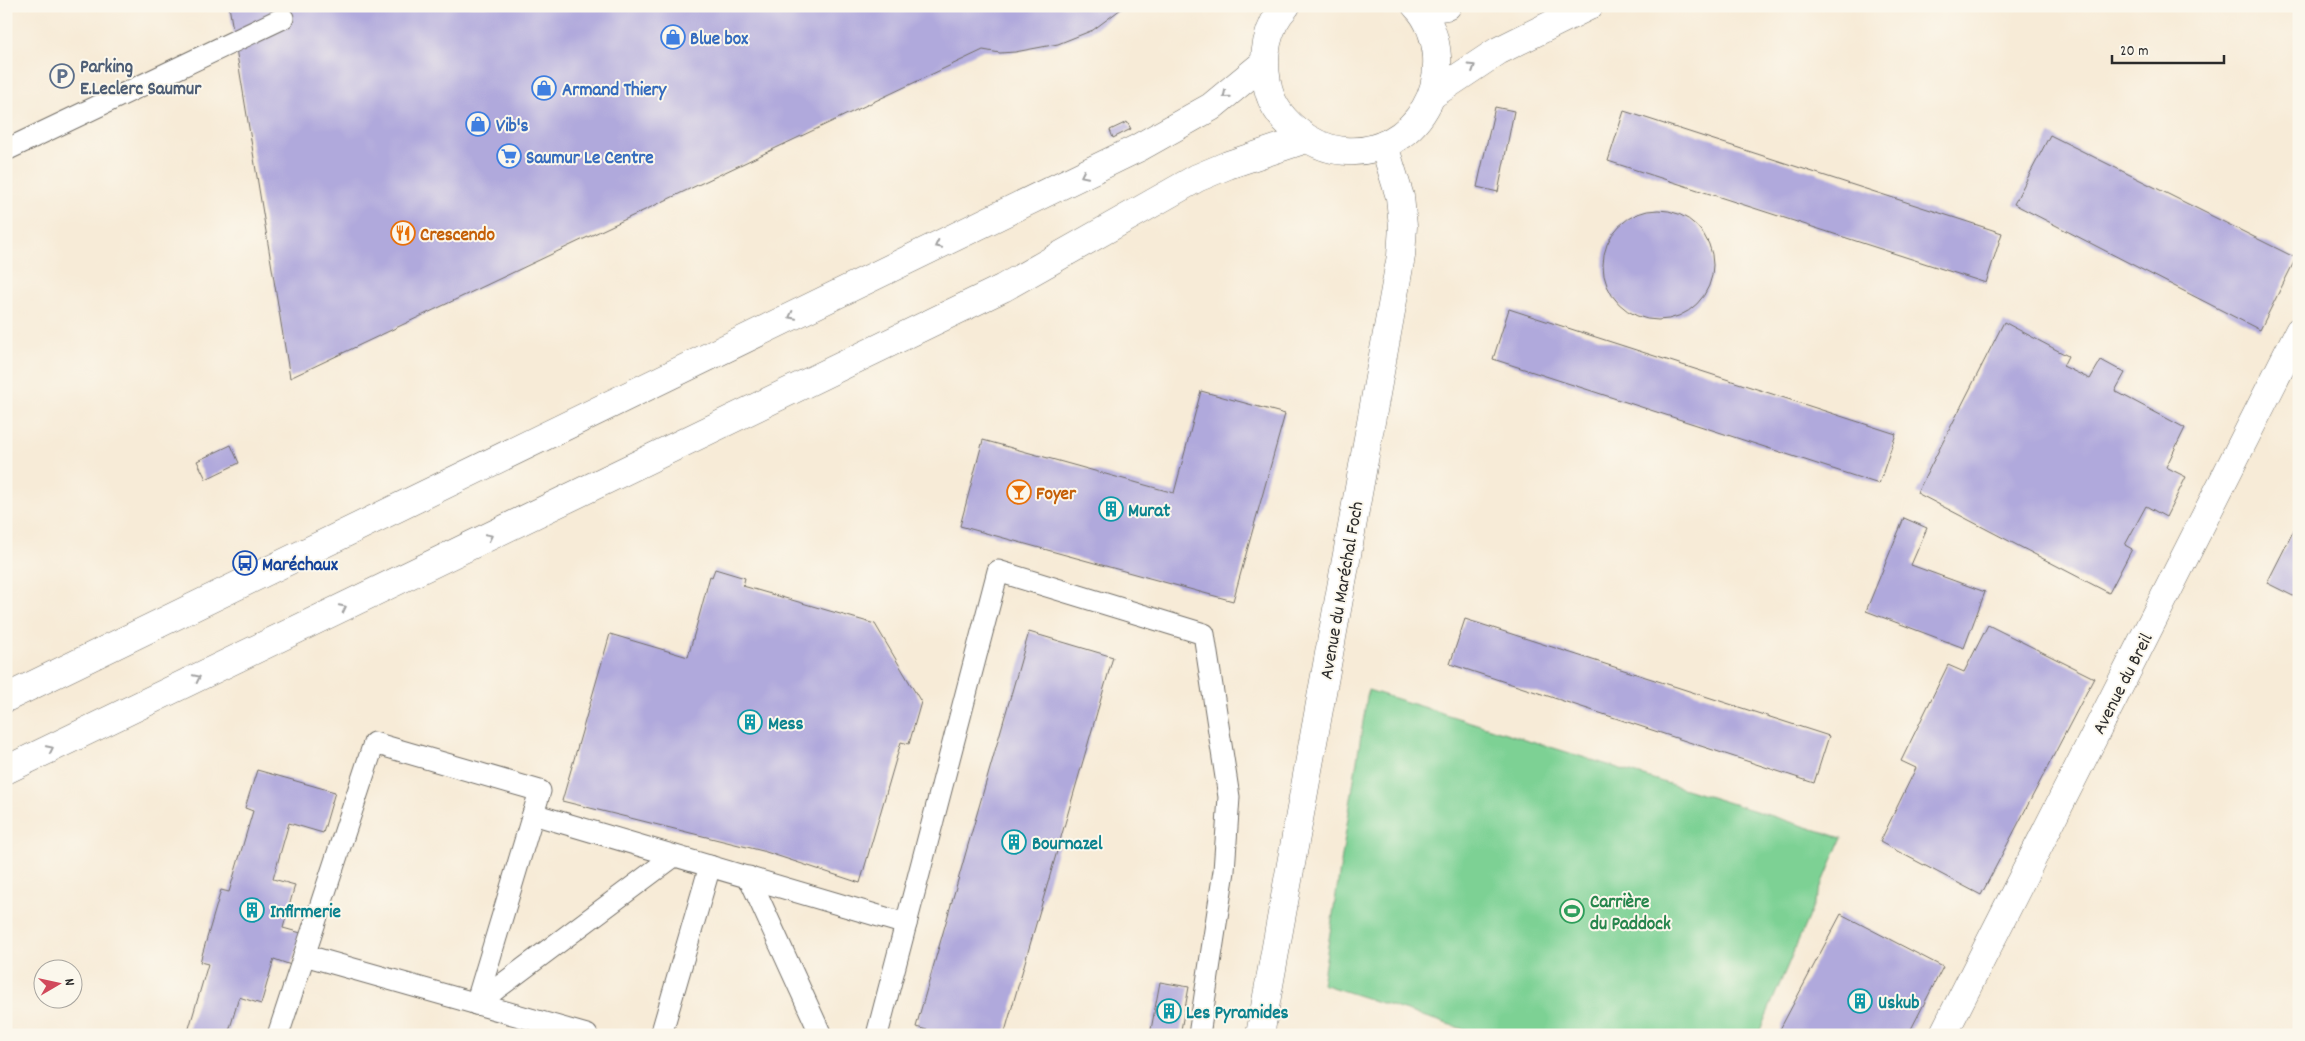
<svg xmlns="http://www.w3.org/2000/svg" width="2305" height="1041" font-family="Dekko,sans-serif">
<style>
.green{fill:#7dd194;stroke:#547e60}
.building{fill:#b0a9dc}
.lines{fill:none;stroke-linecap:round;stroke-linejoin:round}
.service-casing{stroke:#726e67;stroke-width:23}
.minor-casing{stroke:#726e67;stroke-width:29}
.tertiary-casing{stroke:#726e67;stroke-width:29}
.secondary-casing{stroke:#726e67;stroke-width:29}
.service{stroke:#fff;stroke-width:21}
.minor{stroke:#fff;stroke-width:28}
.tertiary{stroke:#fff;stroke-width:28}
.secondary{stroke:#fff;stroke-width:28}
.oneway{stroke:#a0a0a0}
.labels{text-anchor:middle;stroke-width:4;stroke-linejoin:round;paint-order:stroke}
.shop-label{font-size:19px;font-weight:bold;fill:#366cbe;stroke:#fbf7ec;text-anchor:start}
.service-label{font-size:19px;font-weight:bold;fill:#4e5e75;stroke:#fbf7ec;text-anchor:start}
.food-label{font-size:19px;font-weight:bold;fill:#c56008;stroke:#fbf7ec;text-anchor:start}
.culture-label{font-size:19px;font-weight:bold;fill:#0d838f;stroke:#fbf7ec;text-anchor:start}
.transit-label{font-size:19px;font-weight:bold;fill:#164399;stroke:#fbf7ec;text-anchor:start}
.street-label{font-size:19px;fill:#2b2b2b;stroke:#fbf7ec}
.leisure-label{font-size:19px;font-weight:bold;fill:#27864d;stroke:#fbf7ec;text-anchor:start}
</style>
<rect width="100%" height="100%" fill="#fbf7ec"/>
<filter id="ink" filterUnits="userSpaceOnUse"><feTurbulence type="fractalNoise" baseFrequency=".02" numOctaves="2"/><feDisplacementMap in="SourceGraphic" scale="10" xChannelSelector="R" yChannelSelector="G"/><feConvolveMatrix kernelMatrix="1 2 1 2 8 2 1 2 1" color-interpolation-filters="sRGB"/></filter>
<filter id="wash" filterUnits="userSpaceOnUse"><feTurbulence type="fractalNoise" baseFrequency=".0096" numOctaves="4" result="noise"/><feDisplacementMap in="SourceGraphic" scale="20" xChannelSelector="R" yChannelSelector="G"/><feGaussianBlur stdDeviation="1.12" result="paint"/><feColorMatrix in="noise" values="0 0 0 0 0 0 0 0 0 0 0 0 0 0 0 0 0 1.4 0 .05"/><feComposite in="paint" operator="in"/></filter>
<g filter="url(#wash)">
<rect width="100%" height="100%" fill="#f7ebd7"/>
<path class="green" d="M1368,690l474,148 -84,197h-276l-160,-51z"/>
<g id="blocks">
<g class="building">
<path d="M229,6h896l-32,24 -35,14 -43,8 -15,1 -17,-3 -693,328z"/>
<path d="M1495,107l19,4 -16,81 -21,-5z"/>
<path d="M1624,111l378,122 -16,50 -378,-122z"/>
<path d="M1127,122l4,7 -18,9 -3,-8z"/>
<path d="M2050,135l246,123 -36,72 -246,-126z"/>
<circle cx="1658" cy="265" r="55"/>
<path d="M1509,309l387,125 -17,50 -386,-125z"/>
<path d="M2004,322l64,34 -5,10 27,13 11,-19 24,13 -10,18 70,37 -19,39 20,10 -20,40 -20,-11 -21,39 7,4 -23,44 -192,-100z"/>
<path d="M1201,391l84,23 -52,187 -273,-75 23,-86 191,53z"/>
<path d="M231,445l8,18 -33,16 -9,-18z"/>
<path d="M1904,518l23,10 -16,37 74,27 -21,56 -98,-37z"/>
<path d="M2299,520v79l-32,-16z"/>
<path d="M715,569l30,9 -2,8 132,38 46,78 -12,42 -8,-2 -41,141 -97,-32 -201,-50 48,-167 78,23 22,-81 2,1z"/>
<path d="M1465,619l364,117 -15,47 -364,-119z"/>
<path d="M1988,625l106,53 -113,217 -101,-53 36,-74 -15,-7 47,-96 16,7z"/>
<path d="M1029,632l84,25 -109,378h-59l-29,-8z"/>
<path d="M257,770l78,22 -12,41 -34,-10 -16,56 22,6 -12,43 18,5 -10,32 -17,-6 -13,45 -22,-7 -11,38h-41l21,-71 -8,-2 21,-72 8,2 24,-81 -8,-3z"/>
<path d="M1841,914l102,53 -35,68h-131z"/>
<path d="M1160,982l29,5 -9,48h-30z"/>
</g>
</g>
</g>
<g filter="url(#ink)">
<use href="#blocks" fill-opacity="0" stroke="#726e67" stroke-width="1"/>
<g class="lines">
<g class="service-casing">
<g id="service">
<path d="M6,150l277,-132"/>
<path d="M533,814l373,110"/>
<path d="M749,877l72,158"/>
<path d="M304,955l283,80"/>
<path d="M476,1004l198,-148"/>
<path d="M278,1035l96,-292 166,48 -64,213"/>
<path d="M661,1035l49,-169"/>
<path d="M877,1035l121,-464 206,63 25,163 -5,74 -25,164"/>
</g>
</g>
<g class="minor-casing">
<path id="minor" d="M1943,1035l356,-704"/>
</g>
<g class="tertiary-casing">
<path id="tertiary" d="M1260,1035l141,-779 2,-30 -3,-29 -16,-52"/>
</g>
<g class="secondary-casing">
<g id="secondary">
<path d="M1286,6c-20,21 -24,50 -19,77 3,19 14,35 29,47 60,51 145,4 141,-73 -1,-17 -8,-39 -21,-51"/>
<path d="M1420,10l27,-4"/>
<path d="M1432,95l66,-44 91,-45"/>
<path d="M6,698l1132,-550 73,-41 52,-43"/>
<path d="M6,770l997,-482 194,-110 31,-13 78,-26"/>
</g>
</g>
<use href="#service" class="service"/>
<use href="#minor" class="minor"/>
<use href="#tertiary" class="tertiary"/>
<use href="#secondary" class="secondary"/>
</g>
<defs><path id="oneway-chevron" d="M-2-3.5L2.5 0L-2 3.5" fill="none" stroke-width="1.6" stroke-linecap="round" stroke-linejoin="round" transform="scale(1.25)"/></defs>
<g class="oneway">
<use href="#oneway-chevron" transform="translate(1472 67) rotate(-32)"/>
<use href="#oneway-chevron" transform="translate(1226 95) rotate(141)"/>
<use href="#oneway-chevron" transform="translate(1084 175) rotate(154)"/>
<use href="#oneway-chevron" transform="translate(938 245) rotate(154)"/>
<use href="#oneway-chevron" transform="translate(792 316) rotate(154)"/>
<use href="#oneway-chevron" transform="translate(489 537) rotate(-26)"/>
<use href="#oneway-chevron" transform="translate(343 608) rotate(-26)"/>
<use href="#oneway-chevron" transform="translate(197 678) rotate(-26)"/>
<use href="#oneway-chevron" transform="translate(50 749) rotate(-26)"/>
</g>
</g>
<defs>
<g id="shop-ring" transform="scale(1.25)"><circle r="9.5" fill="#fbf7ec" stroke="#3f7fe0" stroke-width="1.5"/><path d="M-5-2.5h2.3a2.7 3.5 0 0 1 5.4 0H5L5.5 6h-11ZM-1.5-2.5h3a1.5 2.3 0 0 0-3 0Z" fill="#3f7fe0"/></g>
<g id="parking-ring" transform="scale(1.25)"><circle r="9.5" fill="#fbf7ec" stroke="#5c6f8a" stroke-width="1.5"/><path d="M-3.5-5.5H1a3.5 3.5 0 0 1 0 7H-1V5.5H-3.5ZM-1-3.4V-.6H.8a1.4 1.4 0 0 0 0-2.8Z" fill="#5c6f8a"/></g>
<g id="supermarket-ring" transform="scale(1.25)"><circle r="9.5" fill="#fbf7ec" stroke="#3f7fe0" stroke-width="1.5"/><path d="M-6-5.5h2.5l.6 2H6L4.5 2H-2.5L-4.4-4H-6ZM-1.5 3.2a1.3 1.3 0 1 0 .1 0ZM3 3.2a1.3 1.3 0 1 0 .1 0Z" fill="#3f7fe0"/></g>
<g id="restaurant-ring" transform="scale(1.25)"><circle r="9.5" fill="#fbf7ec" stroke="#e8710a" stroke-width="1.5"/><path d="M-5-6h1v4h1v-4h1v4h1v-4h1v5L-1.5 .5V6h-2V.5L-5-1ZM5-6V6H3V1.5H1.5Q1.5-4 5-6Z" fill="#e8710a"/></g>
<g id="bar-ring" transform="scale(1.25)"><circle r="9.5" fill="#fbf7ec" stroke="#e8710a" stroke-width="1.5"/><path d="M-6-5H6L.8 .8V4.5H3.5V6h-7V4.5H-.8V.8Z" fill="#e8710a"/></g>
<g id="building-ring" transform="scale(1.25)"><circle r="9.5" fill="#fbf7ec" stroke="#0f9aa8" stroke-width="1.5"/><path d="M-4-6H4V6H1V3H-1V6H-4ZM-2.5-4.3h1.7v1.8h-1.7ZM.8-4.3h1.7v1.8H.8ZM-2.5-1h1.7V.8h-1.7ZM.8-1h1.7V.8H.8Z" fill="#0f9aa8"/></g>
<g id="bus-ring" transform="scale(1.25)"><circle r="9.5" fill="#fbf7ec" stroke="#1a4fb4" stroke-width="1.5"/><path d="M-5-6H5V4H4V6H2V4H-2V6H-4V4H-5ZM-3.5-4V0h7V-4ZM-3.5 1.2v1.5H-2V1.2ZM2 1.2v1.5H3.5V1.2Z" fill="#1a4fb4"/></g>
<g id="stadium-ring" transform="scale(1.25)"><circle r="9.5" fill="#fbf7ec" stroke="#2e9e5b" stroke-width="1.5"/><path d="M0-5a6.5 5 0 1 0 0 10a6.5 5 0 1 0 0-10ZM-3.5-1.8h7v3.6h-7Z" fill="#2e9e5b"/></g>
</defs>
<g fill-rule="evenodd">
<use href="#shop-ring" x="673" y="37"/>
<use href="#parking-ring" x="62" y="76"/>
<use href="#shop-ring" x="544" y="88"/>
<use href="#shop-ring" x="478" y="124"/>
<use href="#supermarket-ring" x="509" y="156"/>
<use href="#restaurant-ring" x="403" y="233"/>
<use href="#bar-ring" x="1019" y="492"/>
<use href="#building-ring" x="1111" y="509"/>
<use href="#bus-ring" x="245" y="563"/>
<use href="#building-ring" x="750" y="722"/>
<use href="#building-ring" x="1014" y="842"/>
<use href="#building-ring" x="252" y="910"/>
<use href="#stadium-ring" x="1572" y="911"/>
<use href="#building-ring" x="1860" y="1001"/>
<use href="#building-ring" x="1169" y="1011"/>
</g>
<g class="labels">
<g class="shop-label">
<text x="690" y="44">Blue box</text>
<text x="562" y="95">Armand Thiery</text>
<text x="496" y="131">Vib's</text>
<text x="526" y="163">Saumur Le Centre</text>
</g>
<g class="service-label">
<text x="80" y="72">Parking<tspan x="80" dy="22">E.Leclerc Saumur</tspan></text>
</g>
<g class="food-label">
<text x="420" y="240">Crescendo</text>
<text x="1036" y="499">Foyer</text>
</g>
<g class="culture-label">
<text x="1128" y="516">Murat</text>
<text x="768" y="729">Mess</text>
<text x="1032" y="849">Bournazel</text>
<text x="270" y="917">Infirmerie</text>
<text x="1878" y="1008">Uskub</text>
<text x="1186" y="1018">Les Pyramides</text>
</g>
<g class="transit-label">
<text x="262" y="570">Maréchaux</text>
</g>
<g class="street-label">
<text transform="translate(1340 590) rotate(-80)" y="7">Avenue du Maréchal Foch</text>
<text transform="translate(2121 683) rotate(-63)" y="7">Avenue du Breil</text>
</g>
<g class="leisure-label">
<text x="1590" y="907">Carrière<tspan x="1590" dy="22">du Paddock</tspan></text>
</g>
</g>
<rect width="2305" height="1041" fill="none" stroke="#fbf7ec" stroke-width="25"/>
<g transform="translate(58 984) rotate(81)"><circle r="24" fill="#fbf7ec" stroke="#a8a59f"/>
<path d="M0-4L9 19L0 12L-9 19Z" fill="#d1495b"/>
<text y="-8" font-size="14" font-weight="bold" text-anchor="middle" fill="#2b2b2b">N</text>
</g>
<path d="M2112 55v8h112v-8" fill="none" stroke="#2b2b2b" stroke-width="2.5"/>
<text x="2120" y="55" font-size="15" fill="#2b2b2b" stroke="#fbf7ec" stroke-width="4" paint-order="stroke">20 m</text>
</svg>
